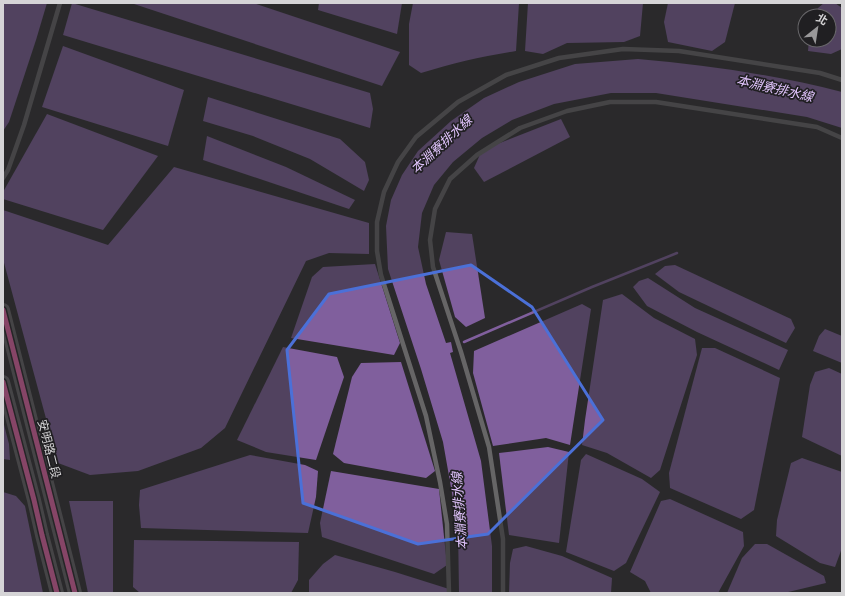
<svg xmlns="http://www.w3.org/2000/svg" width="845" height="596" font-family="Bitter,'Noto Sans TC',serif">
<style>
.water{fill:#805f9d}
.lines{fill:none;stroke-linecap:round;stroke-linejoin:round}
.stream{stroke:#805f9d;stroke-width:2.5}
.lane{stroke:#666566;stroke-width:4.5}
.primary{stroke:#666567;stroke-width:14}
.cycleway-casing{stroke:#201f22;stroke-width:8}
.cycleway{stroke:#f766af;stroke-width:5}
.marked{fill:none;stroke:#4b70d8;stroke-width:3;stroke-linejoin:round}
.labels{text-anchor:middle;stroke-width:3.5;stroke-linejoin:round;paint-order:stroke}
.street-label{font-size:12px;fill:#d5d4d6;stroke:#201f22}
.water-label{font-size:13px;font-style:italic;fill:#e2c5fe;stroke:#201f22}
</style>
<rect width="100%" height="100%" fill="#2a292b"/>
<g class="water">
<path d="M3,3h44l-11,37 -27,82 -6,9z"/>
<path d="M72,3l298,90 3,16 -3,19 -307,-93z"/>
<path d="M131,3h122l147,49 -18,34z"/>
<path d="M319,3h83l-5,31 -79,-24z"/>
<path d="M413,3h106l-3,48c-32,5 -63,12 -95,22l-12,-8v-41z"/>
<path d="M528,3h115l-3,33 -16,6 -57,1 -24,11 -18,-3z"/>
<path d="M668,3h67l-10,39 -13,9 -44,-9 -4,-20z"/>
<path d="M824,3h11l7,5v41l-11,5 -23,-3 1,-11h20v-24h-13l2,-8z"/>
<path d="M63,46l121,44 -16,56 -126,-39z"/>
<path d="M638,59c69,6 138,16 204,33v36l-35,-11 -151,-24h-45l-57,11 -42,16 -30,18 -29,24 -19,23 -12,28 -4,34 8,37 20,59 5,-1 2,10 -3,1 31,108 11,85v47h-33l-1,-66 -15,-85 -22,-73 -33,-100 -2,-43 5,-26 11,-25 16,-24 33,-30 33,-23 35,-16 56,-18z"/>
<path d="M208,97l132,42 25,23 4,18 -5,11 -54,-32 -57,-23 -50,-15z"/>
<path d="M47,114l111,42 -55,74 -100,-31v-7z"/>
<path d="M561,119l9,18 -86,45 -10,-14 8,-18z"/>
<path d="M207,136l79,31 69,33 -6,9 -146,-49z"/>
<path d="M174,167l195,56v31l-40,-1 -23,8 -81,167 -24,20 -63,23 -48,4 -32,-12 -55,-204v-49l105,35z"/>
<path d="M446,232l26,2 13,84 -19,9 -11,-10 -16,-57z"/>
<path d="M375,264l25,79 -6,12 -103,-17 21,-61 11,-10z"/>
<path d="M675,265l116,54 4,9 -9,15 -107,-51 -24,-18 10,-8z"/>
<path d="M648,278l47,30 93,42 -9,20 -82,-38 -50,-26 -14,-19 6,-6z"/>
<path d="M622,294l32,24 41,21 2,16 -37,115 -9,8 -44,-25 -25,-8 3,-25 18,-120z"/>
<path d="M582,304l9,5 -21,136 -24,-7 -53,8 -20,-73 1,-22z"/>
<path d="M825,329l17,7v27l-29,-12 6,-15z"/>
<path d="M283,347l54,10 7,20 -28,83 -50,-8 -29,-12z"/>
<path d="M702,348h13l65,30 -26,132 -13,9 -71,-31 -1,-15z"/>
<path d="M401,362l34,109 -9,7 -82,-15 -11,-9 19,-77 9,-14z"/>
<path d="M829,368l13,6v82l-40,-19 8,-52 5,-13z"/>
<path d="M3,421l6,23 1,16 -7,-1z"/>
<path d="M548,447l21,5 -10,91 -50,-8 -10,-82z"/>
<path d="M586,454l56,25 18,13 -34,71 -12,8 -48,-19 15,-92z"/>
<path d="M250,455l55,10 13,6 -2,26 -8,36 -167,-5 -2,-23 1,-15z"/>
<path d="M802,458l40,14v76l-7,19 -15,-4 -44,-27 1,-16 14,-57z"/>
<path d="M331,471l108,18 8,76 -13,9 -112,-37 -2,-14z"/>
<path d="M3,492l13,4 9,10 18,87h-40z"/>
<path d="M670,499l73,33 1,14 -26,47h-67l-6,-12 -15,-9 31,-71z"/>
<path d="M69,501h44v92h-25z"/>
<path d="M134,540l165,2 -1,38 -7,13h-151l-7,-6z"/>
<path d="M755,544h12l57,32 2,7 -42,10h-57l15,-35z"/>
<path d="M526,546l36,10 50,22 -1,15h-102l1,-30 3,-14z"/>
<path d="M335,555l60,17 54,17v4h-140v-13l14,-16z"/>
</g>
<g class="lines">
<path class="stream" d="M464,342l128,-55 85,-34"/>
<g class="lane">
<path d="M3,178l5,-8 16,-45 36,-122"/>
<path d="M449,593l-2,-69 -7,-42 -14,-66 -45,-141 -4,-24v-29l7,-30 14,-30 18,-25 42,-35 48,-27 53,-17 64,-9 56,2 141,22 22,7"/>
<path d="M503,593v-54l-14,-92 -28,-95 -28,-85 -3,-27 5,-31 15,-30 27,-24 43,-27 47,-17 43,-9h46l161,25 25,11"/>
</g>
<g class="primary">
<path d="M3,310l72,283"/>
<path d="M3,382l31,118 8,35 15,58"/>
</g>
<g class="cycleway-casing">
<g id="cycleway">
<path d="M3,310l72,283"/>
<path d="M3,382l31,118 8,35 15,58"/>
</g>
</g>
<use href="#cycleway" class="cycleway"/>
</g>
<path d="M0 0H845V596H0ZM471,265l61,42 71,113 -115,114 -70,10 -115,-41 -16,-153 42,-56z" fill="#2a292b" fill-opacity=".55" fill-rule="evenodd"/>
<path class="marked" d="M471,265l61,42 71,113 -115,114 -70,10 -115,-41 -16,-153 42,-56z"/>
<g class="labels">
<g class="street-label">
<text transform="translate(49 449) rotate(76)" y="4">安明路二段</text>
</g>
<g class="water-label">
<text transform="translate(775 88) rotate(13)" y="5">本淵寮排水線</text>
<text transform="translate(441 144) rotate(-43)" y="5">本淵寮排水線</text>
<text transform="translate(459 511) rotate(-94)" y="5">本淵寮排水線</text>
</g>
</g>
<rect width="845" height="596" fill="none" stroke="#d5d4d6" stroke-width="8"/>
<g transform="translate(817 28) rotate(30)"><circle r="19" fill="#201f22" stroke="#68676a"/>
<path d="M0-3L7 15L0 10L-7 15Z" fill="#99989a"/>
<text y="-6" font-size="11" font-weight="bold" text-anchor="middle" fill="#d5d4d6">北</text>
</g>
</svg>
